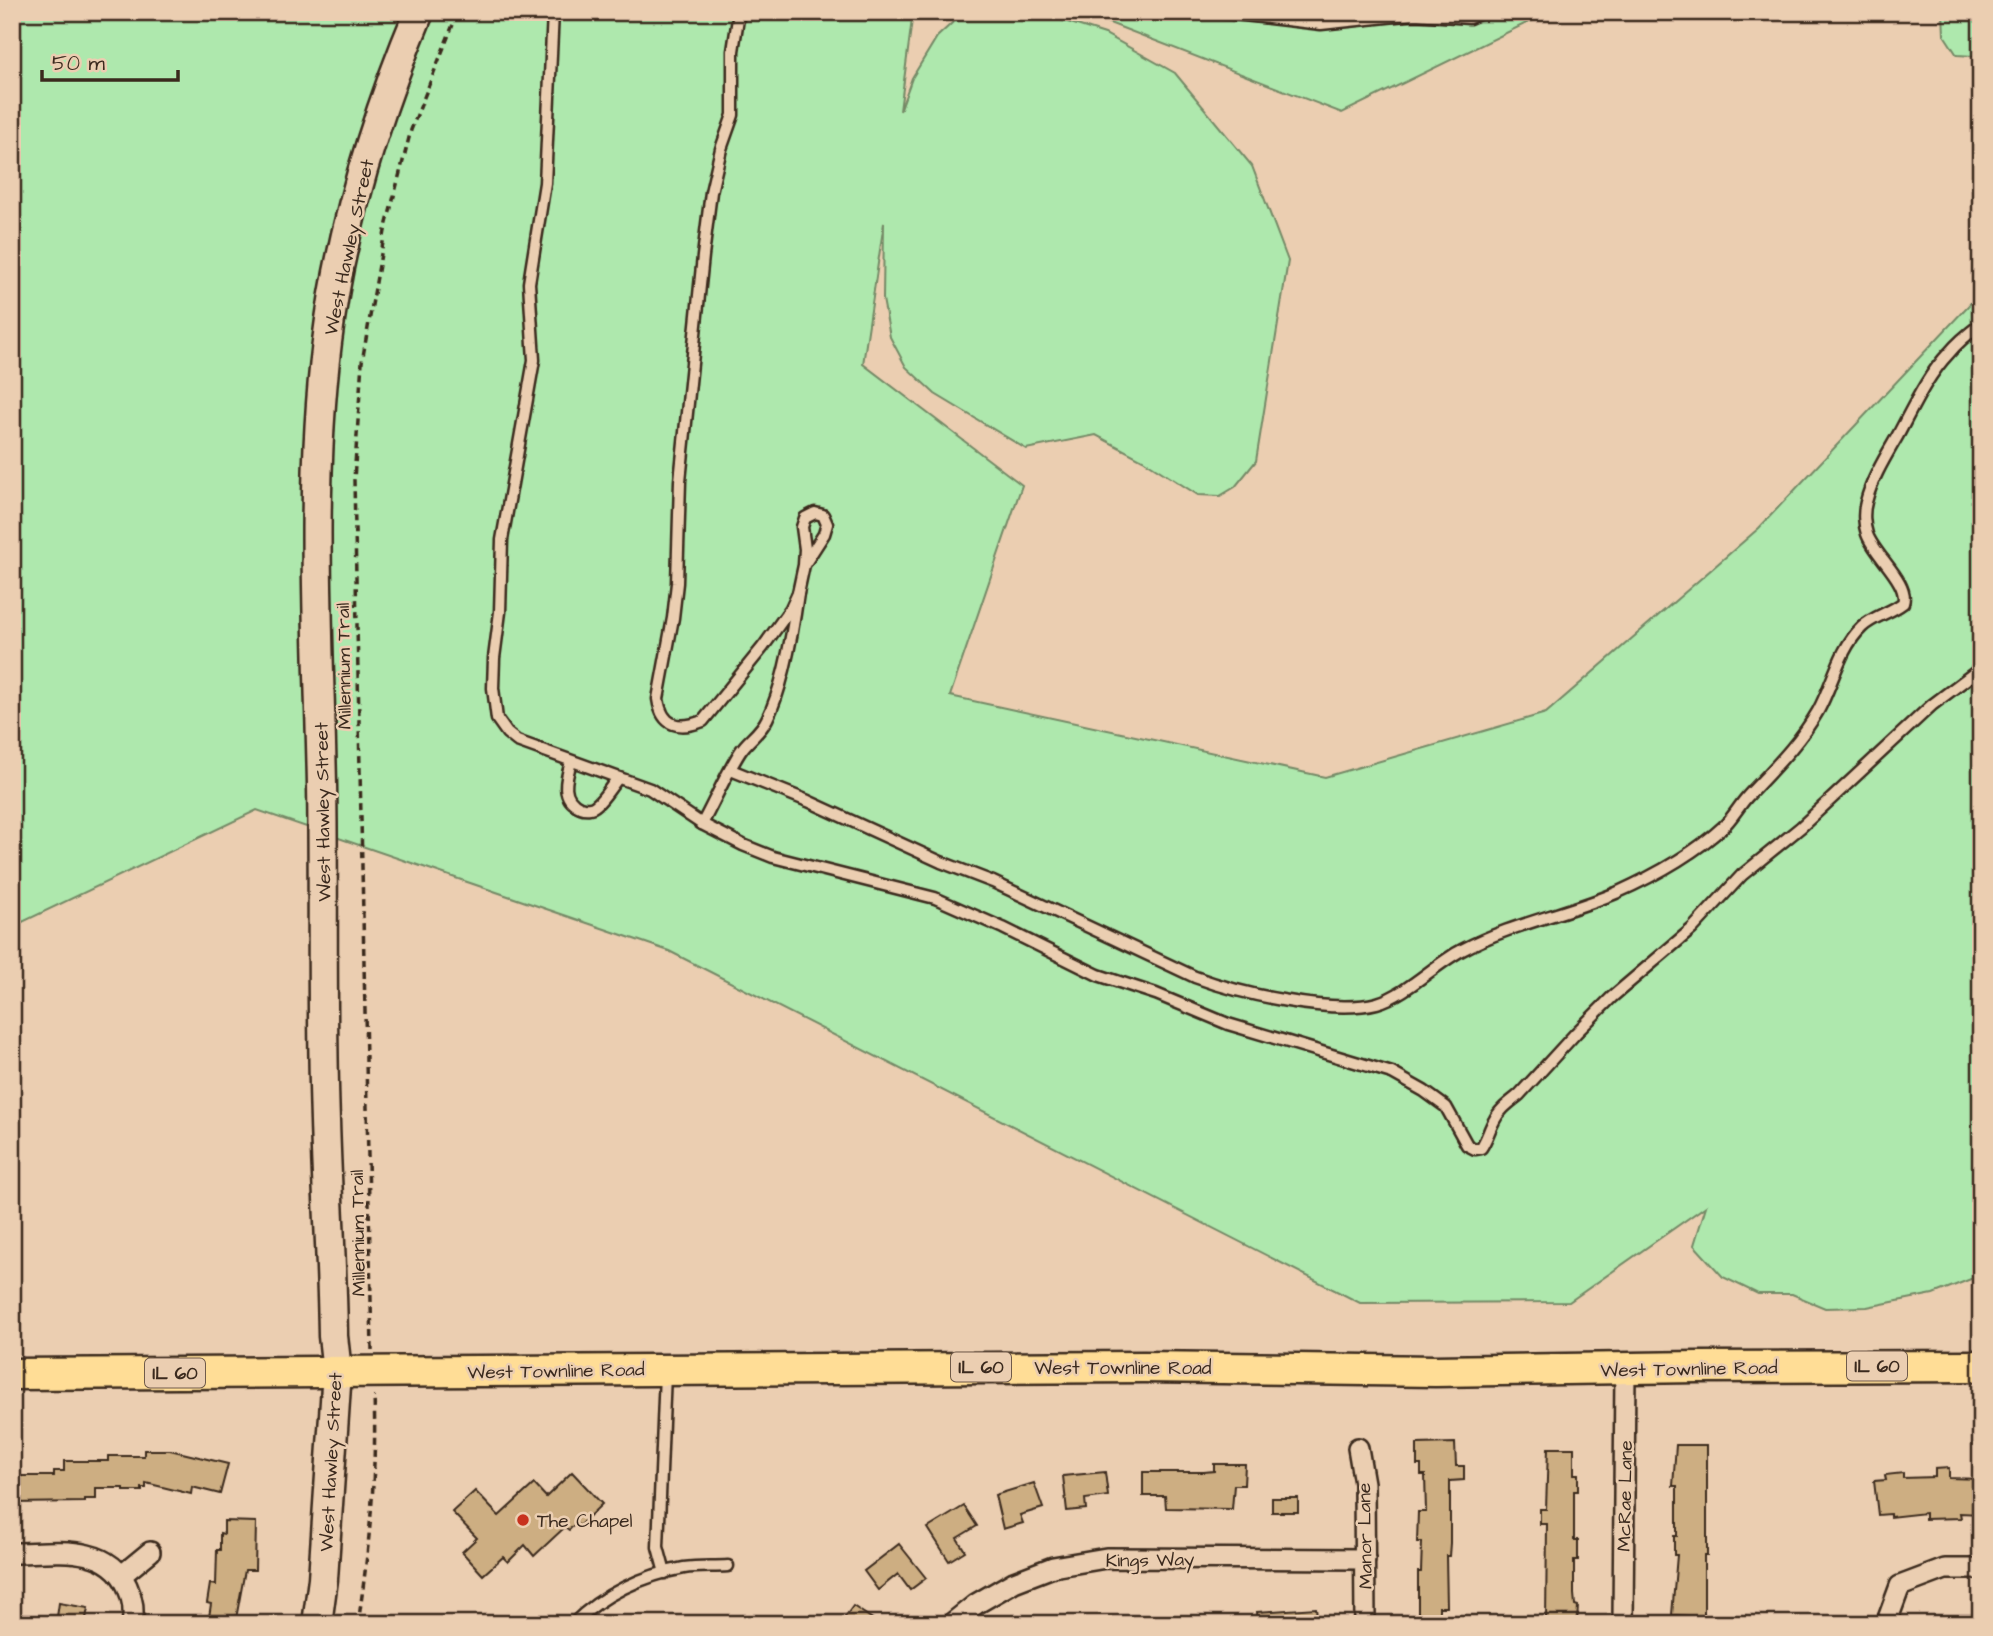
<svg xmlns="http://www.w3.org/2000/svg" width="1993" height="1636" font-family="'Architects Daughter',sans-serif">
<style>
.green{fill:#aee8ad;stroke:#748966;stroke-width:2}
.building{fill:#cdae82;stroke:#3b2a1e;stroke-width:2}
.lines{fill:none;stroke-linecap:round;stroke-linejoin:round}
.lane-casing{stroke:#3b2a1e;stroke-width:15}
.street-casing{stroke:#3b2a1e;stroke-width:24}
.secondary-casing{stroke:#3b2a1e;stroke-width:33}
.primary-casing{stroke:#3b2a1e;stroke-width:35}
.path{stroke:#3b2a1e;stroke-width:3.5;stroke-dasharray:7 5;stroke-linecap:butt}
.lane{stroke:#ebceb1;stroke-width:10}
.street{stroke:#ebceb1;stroke-width:19}
.secondary{stroke:#ebceb1;stroke-width:28}
.primary{stroke:#ffdd96;stroke-width:30}
.poi-dot{fill:#c8321e;stroke:#ebceb1;stroke-width:2.5}
.labels{text-anchor:middle;stroke-width:5;stroke-linejoin:round;paint-order:stroke}
.shield{fill:#ebceb1;stroke:#705b4a;stroke-width:2}
.shield-label{font-size:18px;font-weight:bold;fill:#3b2a1e}
.street-label{font-size:19px;fill:#3b2a1e;stroke:#ebceb1}
.poi-label{font-size:19px;fill:#3b2a1e;stroke:#ebceb1;text-anchor:start}
</style>
<rect width="100%" height="100%" fill="#ebceb1"/>
<filter id="ink" filterUnits="userSpaceOnUse"><feTurbulence type="fractalNoise" baseFrequency=".0143" numOctaves="2"/><feDisplacementMap in="SourceGraphic" scale="14" xChannelSelector="R" yChannelSelector="G"/><feConvolveMatrix kernelMatrix="1 2 1 2 8 2 1 2 1" color-interpolation-filters="sRGB"/></filter>
<g filter="url(#ink)">
<g class="green">
<path d="M12,12h901l-13,99 12,-33 25,-41 27,-25h59l32,6 50,16 70,39 77,93 36,95 -32,200 -21,26 -15,9 -22,-1 -55,-35 -47,-25 -70,14 -91,-55 -29,-27 -16,-30 -7,-38 1,-76 -21,141 159,121 -72,211 375,81 221,-64 213,-185 222,-236v983l-48,19 -66,13 -42,1 -33,-14h-34l-35,-17 -29,-32 12,-39 -137,96 -209,1 -691,-352 -412,-141 -245,117z"/>
<path d="M1081,12h468l-207,101z"/>
<path d="M1943,12h38v39l-7,5 -17,-1 -13,-20z"/>
</g>
<g class="building">
<path d="M1455,1443l1,23h8v14l-14,1v62l-1,13h-3l1,51h-8v17h-21v-52h3l1,-30h-5l1,-30h8l-1,-37h-4v-10h-4v-21z"/>
<path d="M1676,1445h31v110h-3v62l-32,-2 5,-60h-3v-19h3v-50h-4z"/>
<path d="M1548,1448h26v26h4v17h-4v49h4v20h-4v34l1,11 3,1 -1,16h-31l1,-98h-7v-15h6z"/>
<path d="M144,1450h26l58,14 -8,30 -28,-7 -1,7 -45,-11v5h-4v3h-18v-3h-28v11h-11v3l-73,1v-27h42v-5h10v-10h44v-5h36z"/>
<path d="M1214,1464h31l-1,21h-10l-2,24 -66,-1 -1,-12h-22v-24h61l10,-1z"/>
<path d="M1949,1468v10l32,1v35l-21,-1 1,5 -36,1v-6l-35,4v-3l-12,1 -4,-34 12,-1 -1,-5 18,-2v5l32,-1v-8z"/>
<path d="M572,1472l30,32 -23,22 -3,-3 -7,7 -4,-3 -31,29 -9,-11 -17,17 -5,-5 -20,18 -21,-23 15,-14 -25,-26 23,-21 24,25 35,-32 12,13z"/>
<path d="M1105,1472l3,24 -23,3 1,10 -19,2 -4,-35z"/>
<path d="M1034,1483l9,25 -23,7 3,8 -20,6 -8,-34z"/>
<rect x="1272" y="1498" width="26" height="14"/>
<path d="M964,1506l13,20 -20,12 8,13 -16,10 -21,-33z"/>
<path d="M224,1521l32,1 -1,48h-10l-10,54h-27l3,-20 -4,-1 3,-19 6,1 1,-35h3v-17l4,1z"/>
<path d="M899,1544l27,34 -16,12 -12,-16 -20,16 -14,-19z"/>
<path d="M59,1603l29,5 -3,16h-29z"/>
<path d="M853,1606l27,18h-40z"/>
<path d="M1316,1608l2,16h-60l-1,-12z"/>
</g>
<g class="lines">
<g class="lane-casing">
<g id="lane">
<path d="M553,12l-8,171 -16,100 5,77 -32,180 -2,72 -6,46 -1,30 4,31 10,14 10,8 133,48 52,35"/>
<path d="M739,12l-6,39v64l-12,34 -10,43 -8,64 -23,225 -3,102 -4,35 -15,81c4,28 21,31 45,22l60,-74 28,-39 7,-15 6,-28 1,-16 -3,-22 3,-9 10,-5 8,2 4,9 -3,10 -20,31"/>
<path d="M1217,12l104,12 94,-10 54,4 14,-6"/>
<path d="M798,593c-5,37 -14,93 -31,126 -7,15 -19,20 -27,33 -14,22 -25,48 -38,72l41,21 30,12 162,41 68,30 95,47 58,19 72,30 164,49 32,18 22,16 21,38 8,4 6,-1c6,-9 8,-18 13,-27 5,-11 15,-18 25,-26l57,-62 36,-36 80,-68 50,-54 59,-48 131,-122 49,-37"/>
<path d="M571,762c-5,17 -11,36 9,45 5,2 12,2 16,-2 8,-6 15,-19 22,-27"/>
<path d="M731,770l77,31 133,61 52,20 202,95c43,16 136,38 182,26 29,-8 58,-39 85,-53 49,-26 104,-36 154,-57 38,-17 78,-39 108,-67 9,-9 15,-20 23,-29 26,-28 52,-53 71,-86 15,-27 21,-62 44,-84 12,-11 28,-14 41,-24 7,-20 -29,-48 -36,-69 -3,-9 -4,-22 -1,-32 6,-24 20,-46 32,-67 15,-28 29,-59 51,-82 9,-11 20,-20 32,-29"/>
<path d="M665,1573l-7,-26 7,-174"/>
<path d="M573,1624c28,-29 71,-49 111,-56 14,-2 29,-1 44,-2"/>
</g>
</g>
<g class="street-casing">
<g id="street">
<path d="M1358,1448l6,35 1,141"/>
<path d="M12,1553c40,0 95,-11 115,33 6,13 8,24 5,38"/>
<path d="M122,1575l28,-23"/>
<path d="M951,1624l25,-20 38,-22 39,-15 53,-9 259,1"/>
<path d="M1623,1624l2,-255"/>
<path d="M1886,1624l14,-38 45,-17h36"/>
</g>
</g>
<g class="secondary-casing">
<path id="secondary" d="M317,1624l6,-45 14,-208 -4,-35c-1,-72 -6,-143 -8,-215 -4,-112 -1,-224 -3,-336 -3,-147 -13,-297 5,-443 14,-114 48,-225 92,-330"/>
</g>
<g class="primary-casing">
<path id="primary" d="M12,1374l1132,-7 291,4 262,-4 284,-1"/>
</g>
<g class="path">
<path d="M372,1350l-18,-870 8,-118 23,-131 26,-101 47,-118"/>
<path d="M358,1624c11,-75 19,-153 16,-228"/>
</g>
<use href="#lane" class="lane"/>
<use href="#street" class="street"/>
<use href="#secondary" class="secondary"/>
<use href="#primary" class="primary"/>
</g>
</g>
<circle class="poi-dot" cx="523" cy="1520" r="7"/>
<g class="labels">
<g class="shield">
<rect x="1847" y="1351.5" width="60" height="29" rx="5"/>
<rect x="951" y="1352.5" width="60" height="29" rx="5"/>
<rect x="145" y="1358.5" width="60" height="29" rx="5"/>
</g>
<g class="shield-label">
<text x="1877" y="1372">IL 60</text>
<text x="981" y="1373">IL 60</text>
<text x="175" y="1379">IL 60</text>
</g>
<g class="street-label">
<text transform="translate(348 247) rotate(-78)" y="7">West Hawley Street</text>
<text transform="translate(343 666) rotate(-91)" y="7">Millennium Trail</text>
<text transform="translate(322 812) rotate(-91)" y="7">West Hawley Street</text>
<text transform="translate(357 1233) rotate(-91)" y="7">Millennium Trail</text>
<text x="1123" y="1374">West Townline Road</text>
<text transform="translate(1689 1368) rotate(-1)" y="7">West Townline Road</text>
<text transform="translate(556 1370) rotate(-1)" y="7">West Townline Road</text>
<text transform="translate(330 1462) rotate(-87)" y="7">West Hawley Street</text>
<text transform="translate(1624 1496) rotate(-89)" y="7">McRae Lane</text>
<text transform="translate(1364 1536) rotate(-91)" y="7">Manor Lane</text>
<text transform="translate(1150 1559) rotate(-1)" y="7">Kings Way</text>
</g>
<g class="poi-label">
<text x="537" y="1527">The Chapel</text>
</g>
</g>
<rect width="1993" height="1636" fill="none" stroke="#ebceb1" stroke-width="42"/>
<rect x="21" y="21" width="1951" height="1594" fill="none" stroke="#3b2a1e" stroke-width="2.5" filter="url(#ink)"/>
<path d="M42 70v10h136v-10" fill="none" stroke="#3b2a1e" stroke-width="3.5"/>
<text x="52" y="70" font-size="21" fill="#3b2a1e" stroke="#ebceb1" stroke-width="5" paint-order="stroke">50 m</text>
</svg>
